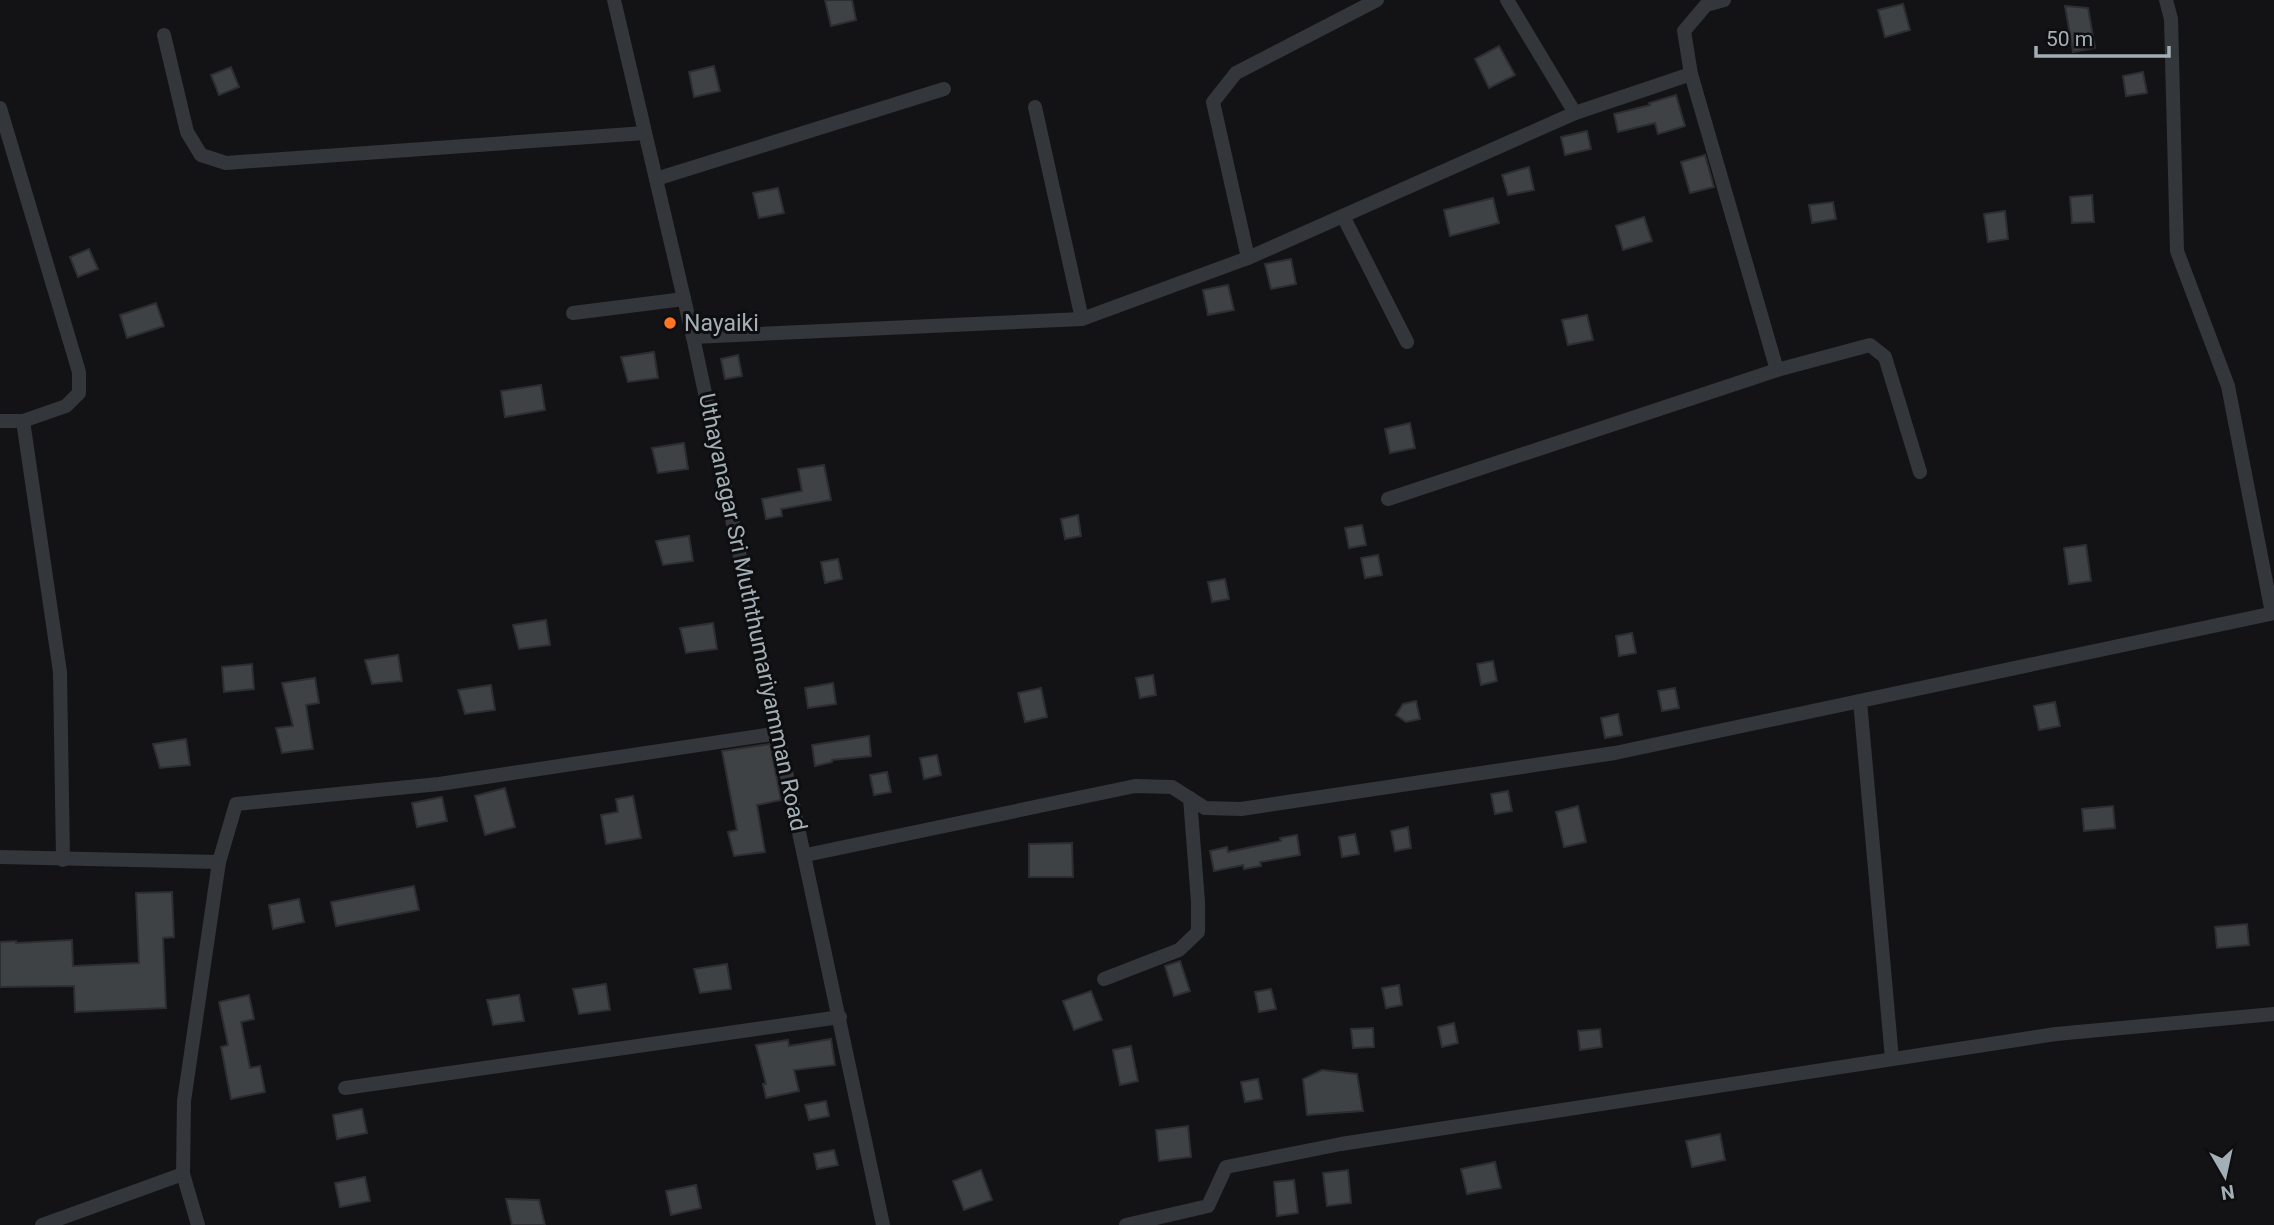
<svg xmlns="http://www.w3.org/2000/svg" width="2274" height="1225" font-family="Roboto,sans-serif">
<style>
.building{fill:#3f4245;stroke:#2d2e31;stroke-width:2}
.lines{fill:none;stroke-linecap:round;stroke-linejoin:round}
.minor{stroke:#33363a;stroke-width:14}
.poi-dot{fill:#ff7521;stroke:#0e0e10;stroke-width:2.5}
.labels{text-anchor:middle;stroke-width:6;stroke-linejoin:round;paint-order:stroke}
.poi-label{font-size:23px;fill:#a3afb6;stroke:#0e0e10;text-anchor:start}
.street-label{font-size:23px;fill:#a3afb6;stroke:#0e0e10}
</style>
<rect width="100%" height="100%" fill="#131315"/>
<g class="building">
<path d="M825,0h27l4,20 -25,6z"/>
<path d="M1903,4l7,26 -25,7 -7,-27z"/>
<path d="M2065,6l23,2 7,40 -22,4z"/>
<path d="M1499,46l16,29 -26,13 -14,-29z"/>
<path d="M714,66l6,25 -26,6 -5,-25z"/>
<path d="M231,67l8,20 -20,8 -8,-20z"/>
<path d="M2143,72l4,21 -21,3 -3,-20z"/>
<path d="M1676,95l9,31 -27,8 -3,-11 -37,9 -4,-18 36,-9 -1,-2z"/>
<path d="M1587,131l4,18 -26,6 -4,-18z"/>
<path d="M1705,155l9,32 -24,6 -9,-31z"/>
<path d="M1529,167l5,23 -26,5 -6,-20z"/>
<path d="M778,188l6,25 -25,5 -6,-25z"/>
<path d="M2092,195l2,27 -22,1 -2,-26z"/>
<path d="M1493,198l6,25 -49,13 -6,-26z"/>
<path d="M1833,202l3,17 -24,4 -3,-18z"/>
<path d="M2005,211l3,28 -20,3 -4,-28z"/>
<path d="M1644,217l8,24 -29,9 -7,-24z"/>
<path d="M89,249l9,20 -20,8 -8,-20z"/>
<path d="M1291,259l5,25 -25,5 -6,-25z"/>
<path d="M1228,285l6,25 -26,5 -5,-25z"/>
<path d="M156,303l8,23 -37,12 -7,-23z"/>
<path d="M1587,315l6,25 -25,5 -6,-25z"/>
<path d="M654,352l4,26 -30,4 -7,-25z"/>
<path d="M738,355l4,21 -17,3 -4,-20z"/>
<path d="M541,385l4,25 -40,7 -4,-26z"/>
<path d="M1410,423l5,25 -25,5 -5,-24z"/>
<path d="M684,443l4,26 -30,4 -6,-25z"/>
<path d="M824,465l7,35 -50,9 1,7 -16,3 -4,-20 40,-8 -4,-22z"/>
<path d="M1078,515l3,21 -16,3 -4,-20z"/>
<path d="M1362,525l4,20 -17,3 -4,-20z"/>
<path d="M689,536l4,25 -30,4 -7,-24z"/>
<path d="M2086,545l5,36 -22,3 -5,-36z"/>
<path d="M1378,555l4,20 -17,3 -4,-20z"/>
<path d="M838,559l4,20 -17,4 -4,-21z"/>
<path d="M1225,579l4,20 -17,3 -4,-20z"/>
<path d="M546,620l4,25 -31,4 -6,-24z"/>
<path d="M713,623l4,26 -31,4 -6,-25z"/>
<path d="M1632,633l4,20 -17,3 -3,-20z"/>
<path d="M398,655l4,26 -30,3 -7,-24z"/>
<path d="M1493,661l4,20 -16,4 -4,-21z"/>
<path d="M252,664l2,25 -30,3 -2,-25z"/>
<path d="M1153,675l3,20 -16,3 -4,-20z"/>
<path d="M315,678l4,25 -13,2 7,44 -31,4 -6,-25 17,-2 -11,-43z"/>
<path d="M833,683l3,21 -28,4 -3,-20z"/>
<path d="M491,685l4,25 -30,4 -7,-24z"/>
<path d="M1041,688l6,29 -22,5 -7,-29z"/>
<path d="M1675,688l4,20 -17,3 -4,-20z"/>
<path d="M1416,701l4,18 -14,3 -10,-7 7,-11z"/>
<path d="M2055,702l5,24 -21,4 -5,-24z"/>
<path d="M1618,714l4,21 -17,3 -4,-20z"/>
<path d="M869,736l2,20 -39,4v2l-17,4 -3,-21z"/>
<path d="M186,739l4,26 -30,3 -7,-24z"/>
<path d="M770,744l11,56 -24,5 8,47 -31,4 -6,-24 9,-2 -15,-79z"/>
<path d="M937,755l4,20 -17,4 -4,-21z"/>
<path d="M887,772l4,20 -17,3 -4,-20z"/>
<path d="M505,788l10,39 -30,8 -10,-39z"/>
<path d="M1508,791l4,20 -17,3 -4,-20z"/>
<path d="M633,796l8,42 -35,6 -5,-29 17,-3 -2,-13z"/>
<path d="M442,797l5,24 -30,6 -5,-24z"/>
<path d="M1578,806l8,36 -22,5 -8,-35z"/>
<path d="M2113,806l2,22 -31,3 -2,-22z"/>
<path d="M1408,827l3,21 -16,3 -4,-20z"/>
<path d="M1355,834l4,20 -17,3 -3,-20z"/>
<path d="M1297,835l3,20 -40,7 1,4 -17,3 -1,-4 -29,6 -4,-20 17,-4 1,5 53,-11 -1,-3z"/>
<path d="M1072,843l1,34h-44v-33z"/>
<path d="M414,886l5,24 -83,16 -5,-24z"/>
<path d="M172,892l2,45 -11,1 3,70 -91,4 -1,-26 -74,1v-45l16,-1v2l56,-3 1,26 66,-3 -3,-70z"/>
<path d="M299,899l5,23 -31,7 -4,-24z"/>
<path d="M2247,924l2,21 -32,3 -2,-21z"/>
<path d="M1180,961l10,30 -16,5 -9,-30z"/>
<path d="M727,964l4,25 -31,4 -6,-24z"/>
<path d="M606,984l4,26 -31,4 -6,-25z"/>
<path d="M1399,985l3,20 -16,3 -4,-20z"/>
<path d="M1271,989l5,20 -17,3 -4,-20z"/>
<path d="M1091,991l11,29 -28,10 -11,-29z"/>
<path d="M249,995l5,24 -13,3 9,46 10,-2 5,26 -34,7 -10,-52 7,-2 -9,-43z"/>
<path d="M519,995l5,26 -31,4 -6,-25z"/>
<path d="M1454,1023l4,20 -16,4 -4,-20z"/>
<path d="M1373,1028l1,19 -21,1 -2,-19z"/>
<path d="M1600,1029l2,18 -22,3 -2,-19z"/>
<path d="M831,1039l4,26 -41,5 5,21 -33,7 -3,-14h3l-10,-39 32,-5 1,6z"/>
<path d="M1131,1046l7,35 -18,4 -7,-35z"/>
<path d="M1322,1070l35,4 6,37 -56,4 -4,-36z"/>
<path d="M1258,1079l4,20 -17,3 -4,-20z"/>
<path d="M826,1101l3,15 -20,4 -4,-15z"/>
<path d="M362,1109l5,24 -30,6 -4,-24z"/>
<path d="M1188,1126l3,31 -32,4 -3,-31z"/>
<path d="M1720,1134l5,26 -33,7 -6,-26z"/>
<path d="M834,1150l4,15 -21,4 -3,-15z"/>
<path d="M1495,1162l6,26 -34,6 -6,-25z"/>
<path d="M981,1170l11,30 -28,10 -11,-29z"/>
<path d="M1348,1170l3,33 -24,3 -4,-33z"/>
<path d="M365,1177l5,24 -30,6 -5,-24z"/>
<path d="M1294,1180l4,33 -21,3 -3,-34z"/>
<path d="M696,1185l5,23 -30,7 -5,-24z"/>
<path d="M506,1199l33,1 6,25h-33z"/>
</g>
<g class="lines">
<g class="minor">
<path d="M614,0l79,337 190,888"/>
<path d="M1507,0l68,113"/>
<path d="M2166,0l5,19 6,232 51,135 44,227"/>
<path d="M164,35l23,97 14,23 25,8 419,-30"/>
<path d="M1691,74l86,296 93,-25 15,12 35,115"/>
<path d="M1035,107l47,212"/>
<path d="M0,108l79,264v21l-13,13 -43,15h-23"/>
<path d="M656,179l288,-90"/>
<path d="M1343,216l64,126"/>
<path d="M1248,258l-35,-156 23,-29 141,-73"/>
<path d="M573,313l111,-14"/>
<path d="M693,337l389,-18 166,-61 327,-145 116,-39 -7,-43 22,-26 18,-5"/>
<path d="M23,421l37,251 3,188"/>
<path d="M1388,499l389,-129"/>
<path d="M1860,701l32,358"/>
<path d="M806,855l329,-69 37,1 33,21 36,1 374,-56 659,-140"/>
<path d="M0,857l219,5 17,-58 203,-20 340,-51"/>
<path d="M1104,979l75,-29 19,-18v-30l-8,-104"/>
<path d="M345,1088l495,-71"/>
<path d="M42,1225l141,-51"/>
<path d="M198,1225l-15,-51 1,-73 35,-239"/>
<path d="M1126,1225l82,-19 18,-39 115,-23 715,-110 218,-20"/>
</g>
</g>
<circle class="poi-dot" cx="670" cy="323" r="7"/>
<g class="labels">
<g class="poi-label">
<text x="684" y="331">Nayaiki</text>
</g>
<g class="street-label">
<text transform="translate(753 612) rotate(78)" y="8">Uthayanagar Sri Muththumariyamman Road</text>
</g>
</g>
<g transform="translate(2225 1176) rotate(171)" stroke="#0e0e10" stroke-width="5" paint-order="stroke">
<path d="M0-5L12 26L0 18L-12 26Z" fill="#a3afb6"/>
<text y="-10" font-size="19" font-weight="bold" text-anchor="middle" fill="#a3afb6">N</text>
</g>
<path d="M2036 46v10h133v-10" fill="none" stroke="#a3afb6" stroke-width="3.5"/>
<text x="2046" y="46" font-size="21" fill="#a3afb6" stroke="#0e0e10" stroke-width="5" paint-order="stroke">50 m</text>
</svg>
